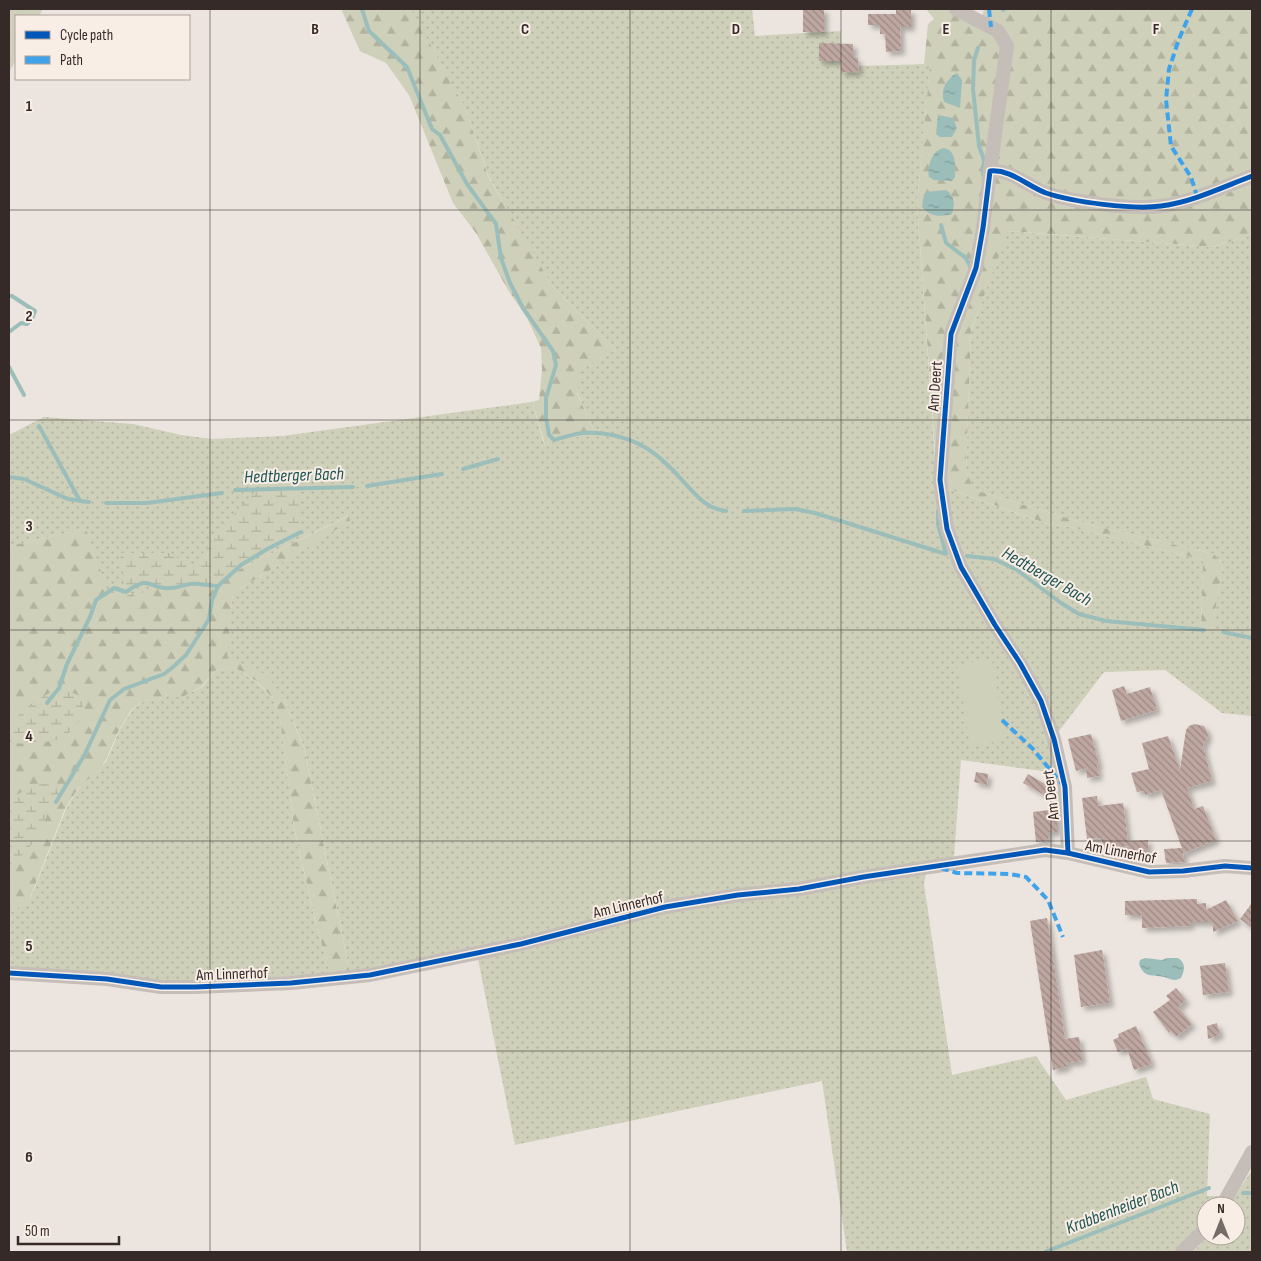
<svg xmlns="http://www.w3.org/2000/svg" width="1261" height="1261" font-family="'Sofia Sans Condensed',sans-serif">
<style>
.grass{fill:url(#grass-dots)}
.forest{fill:url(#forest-firs)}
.wetland{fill:url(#wetland-marsh)}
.green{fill:#ced0b9}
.water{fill:url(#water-ripples)}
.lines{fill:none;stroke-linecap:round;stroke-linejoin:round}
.stream{stroke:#9cbeba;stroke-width:4}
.building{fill:url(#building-back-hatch);filter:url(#shadow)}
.minor{stroke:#c4bdb8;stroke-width:14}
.quiet{stroke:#3ea3eb;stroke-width:4;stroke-dasharray:8 4;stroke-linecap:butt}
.cycleway-casing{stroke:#f9eee6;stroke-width:8}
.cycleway{stroke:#0057b8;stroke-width:5}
.grid{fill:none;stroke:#352a27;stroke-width:1;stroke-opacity:0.55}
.labels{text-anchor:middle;stroke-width:4;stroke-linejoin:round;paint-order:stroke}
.street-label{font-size:16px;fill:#352a27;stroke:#f9eee6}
.water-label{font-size:18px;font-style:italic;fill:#1e5553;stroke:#f9eee6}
.grid-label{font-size:16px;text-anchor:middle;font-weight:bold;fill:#352a27;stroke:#f9eee6;stroke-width:4;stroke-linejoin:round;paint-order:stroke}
</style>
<defs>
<pattern id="grass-dots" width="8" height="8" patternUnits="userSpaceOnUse" patternTransform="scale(1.25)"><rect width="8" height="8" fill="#ced0b9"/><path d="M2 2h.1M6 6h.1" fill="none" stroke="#b2b39f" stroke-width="1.8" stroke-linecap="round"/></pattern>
<pattern id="forest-firs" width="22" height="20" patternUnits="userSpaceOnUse" patternTransform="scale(1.25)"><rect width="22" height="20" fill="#ced0b9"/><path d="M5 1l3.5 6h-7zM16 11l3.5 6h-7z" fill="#b2b39f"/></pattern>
<pattern id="wetland-marsh" width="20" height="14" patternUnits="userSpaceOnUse" patternTransform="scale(1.25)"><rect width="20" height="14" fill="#ced0b9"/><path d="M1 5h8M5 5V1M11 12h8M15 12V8" fill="none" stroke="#b2b39f"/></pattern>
<pattern id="water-ripples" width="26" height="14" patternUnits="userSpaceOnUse" patternTransform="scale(1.25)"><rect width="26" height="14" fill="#9cbeba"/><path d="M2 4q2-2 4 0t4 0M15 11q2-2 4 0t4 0" fill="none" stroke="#809b97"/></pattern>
<pattern id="building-back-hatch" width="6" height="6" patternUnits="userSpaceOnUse" patternTransform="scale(1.25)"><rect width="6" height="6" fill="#bfa7a1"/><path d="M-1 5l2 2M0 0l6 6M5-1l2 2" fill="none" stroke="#9c8883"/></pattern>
<filter id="shadow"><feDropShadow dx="4" dy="4" stdDeviation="2.5" flood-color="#0004"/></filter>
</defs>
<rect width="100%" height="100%" fill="#ece5df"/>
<g class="grass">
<path d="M410,9h342l3,27 86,-5v41l18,1v-7l71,-2 -13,140 19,267 10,65 93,165 18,72 -96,-13 -7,98 -604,115 -46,-226 -20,-48 -58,-39 7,-67 116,-72 -1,-5 -120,59 -103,22 -18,-5 -21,-63 -77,17v-111l35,-18 89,7 48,11 31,4 70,-3 250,-34 12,42 51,-11 -18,-41 3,-23 36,-19 -63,-63 -34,-57 -30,-53 -24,-69z"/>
<path d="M1007,231l206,16 35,-11 4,-4v484l-30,-3 -57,-43 -61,2 -48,63 -98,-183 -12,-64 101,36 24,3 132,33 -2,68 11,2 11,-66 -9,-10 -127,-30 -112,-34 -9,-18 5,-140z"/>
<path d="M234,667l21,14 17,16 8,20 14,111 20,89 16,57 -148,8 -173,-13v-57h3l19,-15 35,-88 14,-23 18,-15 9,-11 12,-29 14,-22 11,-8 20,-4h17l21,-10 13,-16z"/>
<path d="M926,873l-2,11 28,191 84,-19 30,44 80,-23 7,22 57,15 -3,82h11l-5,10h-7c0,21 -17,33 -32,46h-327l-25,-171 -307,64 -37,-186 189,-47z"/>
<path d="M1252,1170v82h-59l16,-16h27v-30h-7z"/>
</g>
<g class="forest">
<path d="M9,9h34l-4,7h-23v44l-7,12z"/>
<path d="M341,9h70l54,99 24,70 64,109 63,63 -35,20 -4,23 18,40 -50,11 -13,-42 7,-2 3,-31 -1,-21 -14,-30 -19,-28 -32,-57 -23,-30 -44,-108 -23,-32 -26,-12z"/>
<path d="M926,9h25l31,9 2,-9h268v223l-4,4 -35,11 -205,-16 -37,100 -5,141 9,18 112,34 127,30 9,10 -11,66 -11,-2 2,-68 -132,-33 -23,-3 -102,-36 -10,-25 -19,-259 13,-140h-6l4,-40 6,-5z"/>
<path d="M349,516l1,5 -117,72 -6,66 40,16 17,24 20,49 46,226 -20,1 -16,-59 -20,-89 -14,-109 -8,-21 -16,-16 -22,-14 -19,4 -14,16 -19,10h-18l-20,4 -12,8 -14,23 -12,28 -9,12 -18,15 -14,22 -35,89 -18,14h-3v-366l77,-17 22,63 17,4 103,-21z"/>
</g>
<g class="wetland">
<path d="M298,489l3,43 -32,16 -28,17 -23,21c-10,0 -18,-3 -28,-2 -7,1 -13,4 -20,4 -23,2 -17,-15 -44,4l-6,-39h49l24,13 51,-64 15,-12z"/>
<path d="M59,688l22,8 3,18 -19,24 -30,6 -26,-1c0,-31 26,-42 50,-55z"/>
<path d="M37,784h30l-11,18 -7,5 -7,26 -29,32 -4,1v-67z"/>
</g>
<path class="green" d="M992,659l13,81 -35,6 -13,-81z"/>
<g class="water">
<path d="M957,73l5,7 -2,28 -16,-6c-4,-12 2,-23 13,-29z"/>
<path d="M938,115l15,3 4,10 -5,9h-12l-4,-3z"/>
<path d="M944,148c13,3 11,17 11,29l-3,4 -18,-1 -5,-3c-2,-11 3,-27 15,-29z"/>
<path d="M946,190c9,7 9,13 6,24 -12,3 -22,3 -30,-7l1,-8 3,-7z"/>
<path d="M1145,958l17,2 5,-2h11c8,5 7,12 3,20l-5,2c-5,0 -8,-2 -12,-3 -13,-3 -19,2 -25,-13l1,-4z"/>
</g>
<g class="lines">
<g class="stream">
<path d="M362,9l7,22 38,36 25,62 8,6 27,49 29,40 5,34 9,25 13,25 30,43 3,14 -10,33v19l3,18 5,5c7,-2 14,-4 22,-6 22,-4 51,2 70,14 12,7 28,23 37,33 14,15 22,27 43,30"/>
<path d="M1003,10l1,-1"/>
<path d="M978,48l-4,12 -1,29 6,57 5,14 -1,15"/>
<path d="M941,225l5,18 20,15 5,10"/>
<path d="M9,296h3l23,15 -3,8 -5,5 -6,-1 -12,9"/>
<path d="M9,367l15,28"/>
<path d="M39,426l41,75"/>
<path d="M463,469l35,-10"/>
<path d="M9,477l15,2 44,20 21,3"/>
<path d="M367,486l75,-12"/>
<path d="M235,490l118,-3"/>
<path d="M106,503h41l75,-10"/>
<path d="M744,511l51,-2 20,4 131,41 -8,-30v-13"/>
<path d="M967,556l27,3 23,11 44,33 18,11 27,7 98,9"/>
<path d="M1223,632l29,6"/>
<path d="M47,703l12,-15 8,-24 23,-47 6,-17 18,-12 12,4c27,-19 21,-2 44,-4 7,0 13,-3 20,-4 10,-1 18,2 28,2"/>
<path d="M56,802l29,-48 25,-54 14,-11 40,-15 9,-7 13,-12 18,-28 5,-8 3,-19 6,-14 23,-21 28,-17 32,-16"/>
<path d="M1243,1193h9"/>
<path d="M1045,1252l164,-64"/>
</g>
</g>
<g class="building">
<rect x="803" y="9" width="21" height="23"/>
<path d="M896,10h15v17h-11l1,24 -15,1 -1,-18h-5v-9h-12v-11h28z"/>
<path d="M819,43l34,1v14h5v14h-17v-11h-22z"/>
<path d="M1124,686l3,8 23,-7 7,23 -36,11 -9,-31z"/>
<path d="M1194,724l10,2 3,5 1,5 -5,10 9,35 -25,7 7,21 9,-3 13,34 -32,13 -1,-1 1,10 -18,1 -2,-14 18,-1 -21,-58 -16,5 -1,-4 -7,1 -6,-19 18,-4 -7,-26 26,-7 12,34 6,-40 3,-4z"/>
<path d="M1091,734l8,31h-2l2,11 -12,2 -1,-10 -10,3 -8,-32z"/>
<path d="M976,772l12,2 -1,11 -13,-3z"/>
<path d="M1028,774l27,16 -5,8 -27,-15z"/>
<path d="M1097,796l1,10 25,-3 5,38 20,-1v17l-19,1 -1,-12 -25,4 -2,-12 -14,1 -5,-41z"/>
<path d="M1057,809v23h-9v9l-12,1 -3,-30z"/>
<path d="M1197,899v5l9,-1v7l20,-10 12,21 -25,11v-10h-23v4l-48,2v-13h-17v-14z"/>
<path d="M1252,903v25l-12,-9z"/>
<path d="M1047,918l18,121 14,-2 3,24 -16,2 1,4 -14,3 -23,-149z"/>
<path d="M1102,950l8,53 -29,4 -7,-52z"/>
<path d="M1225,963l4,29 -26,3 -3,-29z"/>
<path d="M1176,988l10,12 -8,7 14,17 -16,13 -5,-6 -2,2 -16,-21 17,-12 -4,-4z"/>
<path d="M1217,1023l3,12 -12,4 -1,-13z"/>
<path d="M1136,1026l16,38 -18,6 -7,-22 -9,4 -5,-12 6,-3 -1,-3z"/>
</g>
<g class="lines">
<g class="minor">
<path d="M956,9l42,22 9,15 -17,125"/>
<path d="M1068,853l-3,-66 -11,-48 -13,-38 -21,-38 -25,-38 -34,-58 -14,-38 -7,-49 11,-146 25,-66 7,-40 7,-57c21,-2 37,15 56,22 27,9 87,17 115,13 31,-4 62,-19 91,-30"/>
<path d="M9,973l98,6 54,8h34l96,-4 79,-8 151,-31 144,-37 73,-12 61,-6 64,-12 182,-27 23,3 81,19 34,-1 42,-5 27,2"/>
<path d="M1222,1206l30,-54"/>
<path d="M1182,1252l24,-23"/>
</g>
<g class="quiet">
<path d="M989,9l2,18"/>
<path d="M1192,9l-13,30 -10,30 -3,31 5,46 20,31 6,19"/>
<path d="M1002,720l30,28 30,36"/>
<path d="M941,868l16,5 53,1 16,3 22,23 15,37"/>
</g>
<g class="cycleway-casing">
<g id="cycleway">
<path d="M1068,853l-3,-66 -11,-48 -13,-38 -21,-38 -25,-38 -34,-58 -14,-38 -7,-49 11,-146 25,-66 7,-40 7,-57c21,-2 37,15 56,22 27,9 87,17 115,13 31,-4 62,-19 91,-30"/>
<path d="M9,973l98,6 54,8h34l96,-4 79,-8 151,-31 144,-37 73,-12 61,-6 64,-12 182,-27 23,3 81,19 34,-1 42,-5 27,2"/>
</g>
</g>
<use href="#cycleway" class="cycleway"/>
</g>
<path class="grid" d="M210,9v1243M420,9v1243M630,9v1243M841,9v1243M1051,9v1243M9,210h1243M9,420h1243M9,630h1243M9,841h1243M9,1051h1243"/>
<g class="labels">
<g class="street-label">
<text transform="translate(934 386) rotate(-86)" y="6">Am Deert</text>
<text transform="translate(1050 795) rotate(-97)" y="6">Am Deert</text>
<text transform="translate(1121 851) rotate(11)" y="6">Am Linnerhof</text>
<text transform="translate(628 904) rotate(-13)" y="6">Am Linnerhof</text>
<text transform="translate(232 973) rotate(-2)" y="6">Am Linnerhof</text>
</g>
<g class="water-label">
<text transform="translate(294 475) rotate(-2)" y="6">Hedtberger Bach</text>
<text transform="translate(1047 576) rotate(30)" y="6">Hedtberger Bach</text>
<text transform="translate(1122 1207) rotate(-21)" y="6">Krabbenheider Bach</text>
</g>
</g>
<g class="grid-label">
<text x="315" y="34">B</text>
<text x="525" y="34">C</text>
<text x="736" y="34">D</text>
<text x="946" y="34">E</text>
<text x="1156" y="34">F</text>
<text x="29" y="111">1</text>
<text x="29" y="321">2</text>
<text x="29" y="531">3</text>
<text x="29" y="741">4</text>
<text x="29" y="951">5</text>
<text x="29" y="1162">6</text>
</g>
<rect width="1261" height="1261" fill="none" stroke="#352a27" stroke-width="20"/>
<rect x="15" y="15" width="175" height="65" fill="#f9eee6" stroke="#aba09a"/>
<rect x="25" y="31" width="25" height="8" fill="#0057b8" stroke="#aba09a"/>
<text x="60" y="40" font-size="15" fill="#352a27">Cycle path</text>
<rect x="25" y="56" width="25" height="8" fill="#3ea3eb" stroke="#aba09a"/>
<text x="60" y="65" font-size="15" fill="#352a27">Path</text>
<g transform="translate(1221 1221)"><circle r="24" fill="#f9eee6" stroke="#aba09a"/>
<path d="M0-4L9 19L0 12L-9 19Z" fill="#756b67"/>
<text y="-8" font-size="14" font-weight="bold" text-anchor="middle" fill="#352a27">N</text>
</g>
<path d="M18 1236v8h101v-8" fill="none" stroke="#352a27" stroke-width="2.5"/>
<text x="25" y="1236" font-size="15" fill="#352a27" stroke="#f9eee6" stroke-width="4" paint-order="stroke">50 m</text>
</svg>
